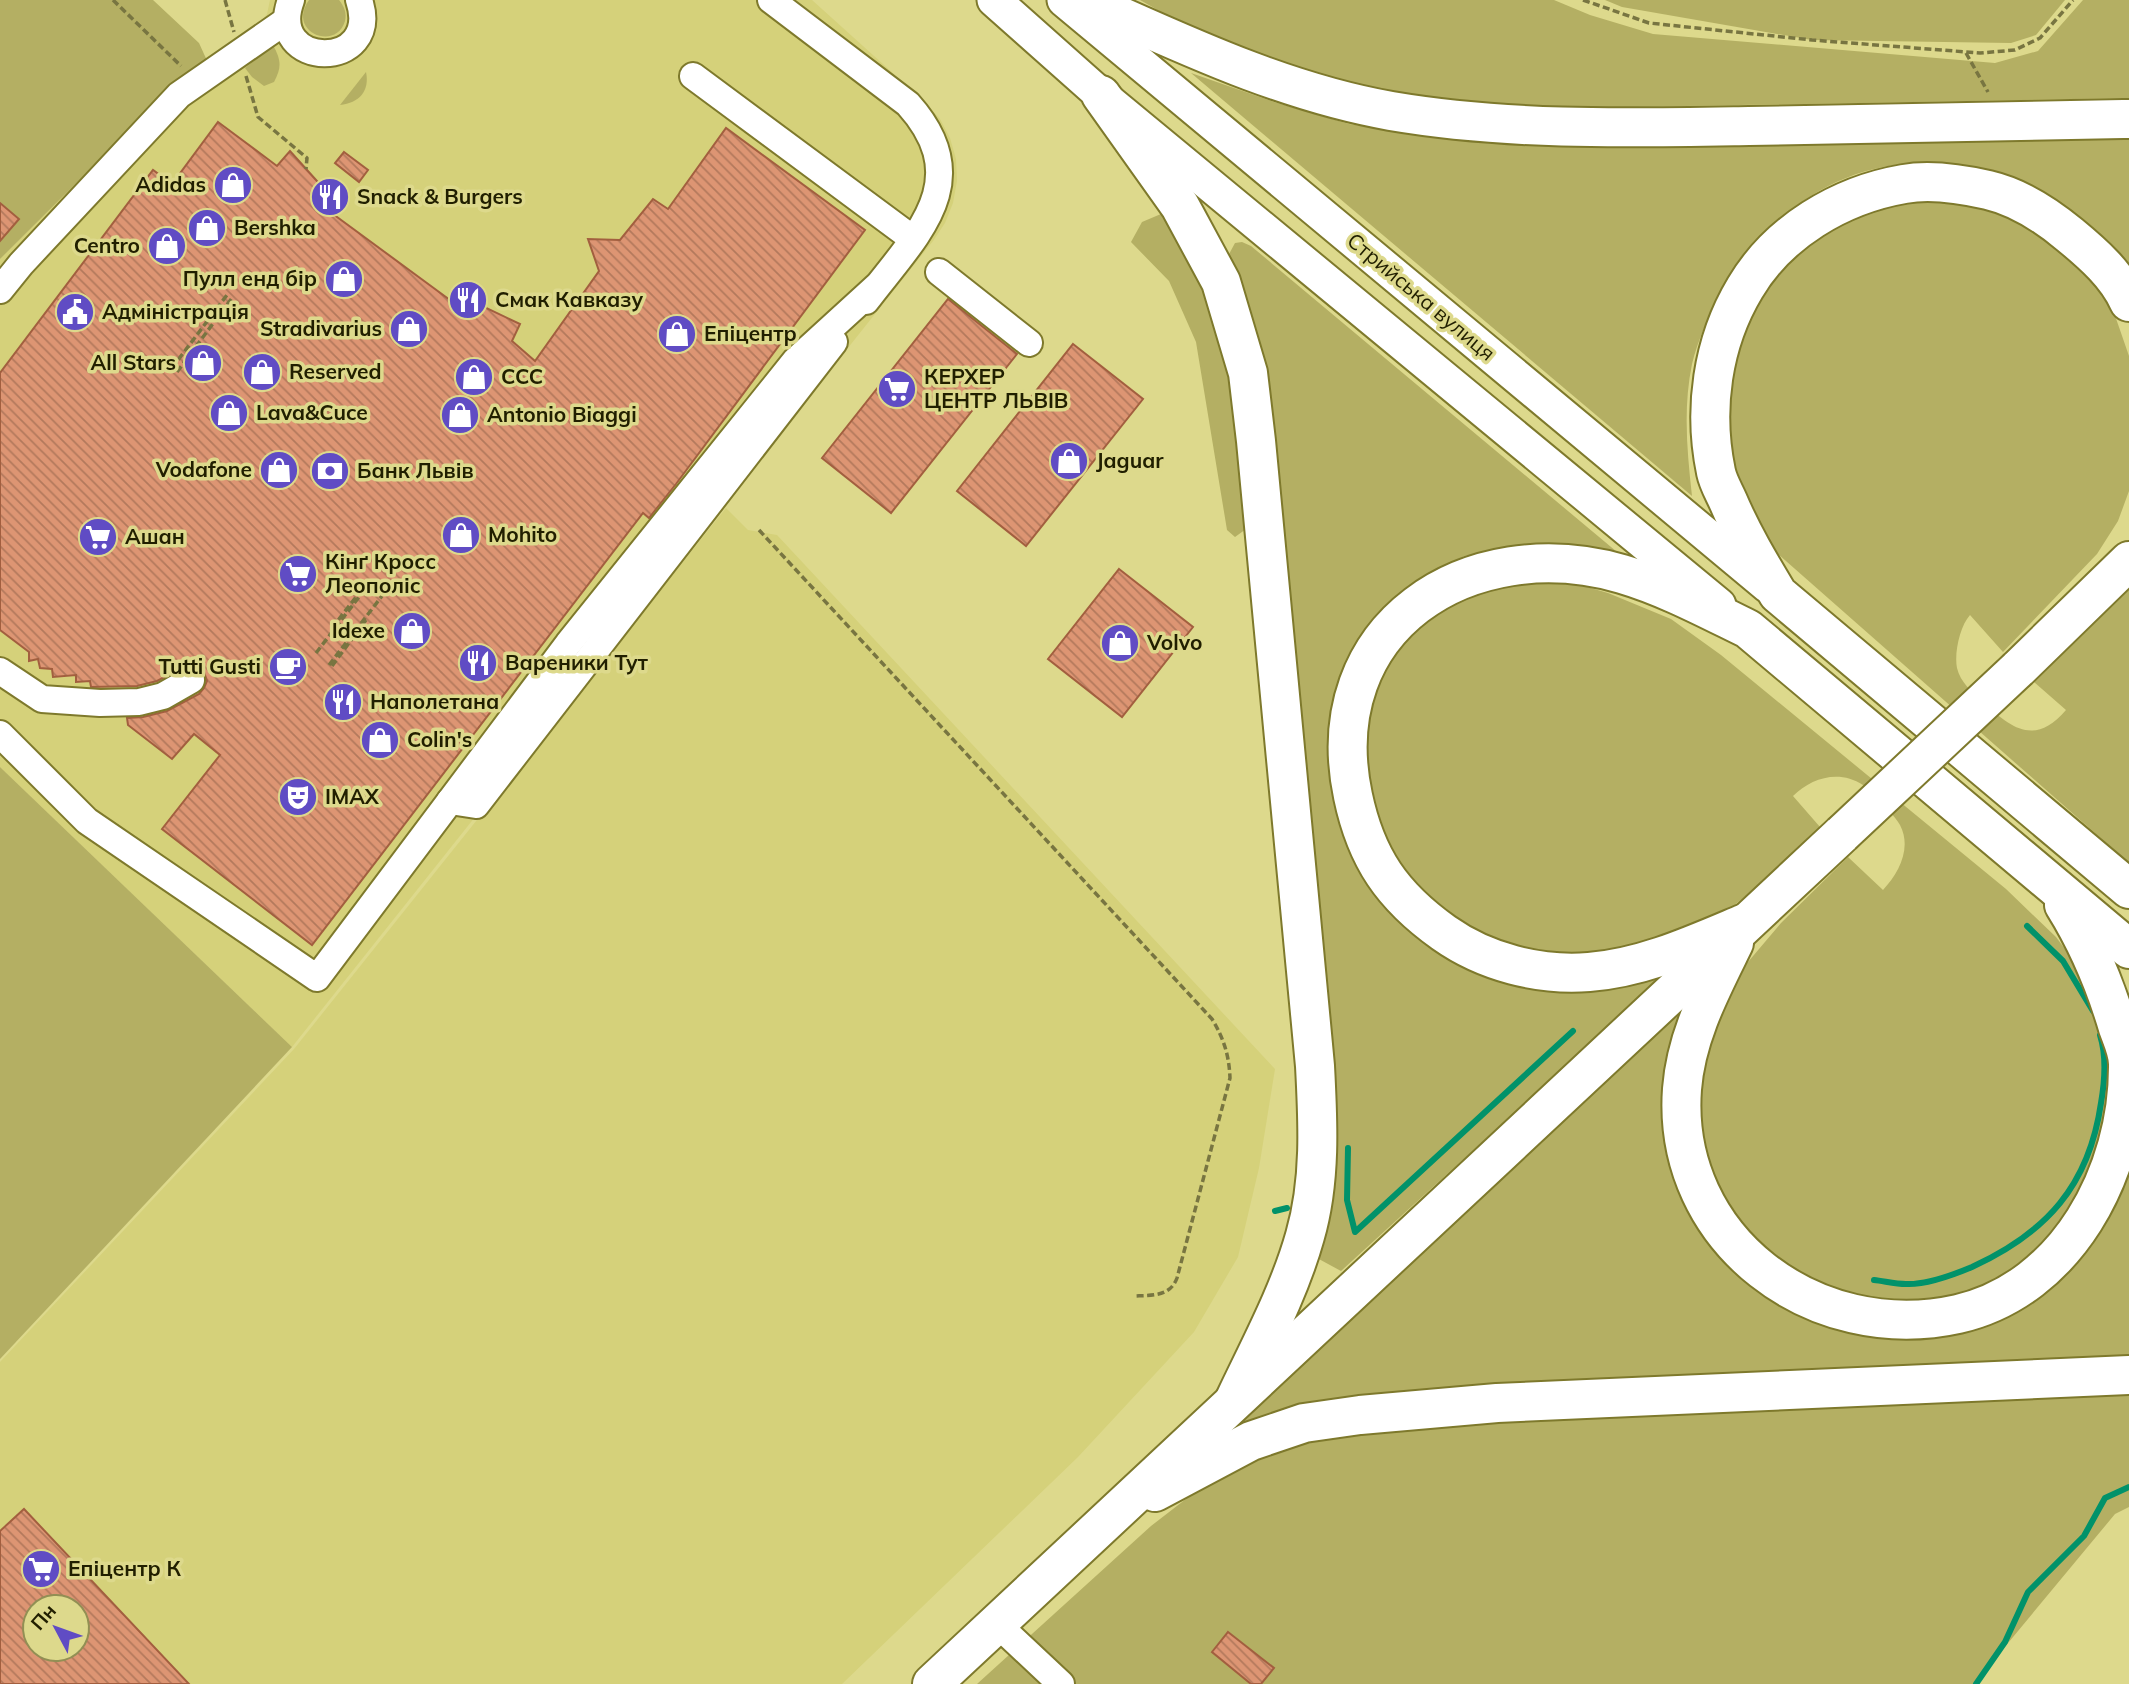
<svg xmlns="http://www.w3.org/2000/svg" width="2129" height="1684" font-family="Mulish,sans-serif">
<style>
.built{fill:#d5d17a;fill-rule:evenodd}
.green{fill:#b4af63}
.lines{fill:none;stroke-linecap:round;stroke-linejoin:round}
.stream{stroke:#01926a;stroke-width:6}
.building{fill:url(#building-back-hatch);stroke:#a25f3f;stroke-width:2;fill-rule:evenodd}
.minor-casing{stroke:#7e792c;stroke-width:30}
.major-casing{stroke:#7e792c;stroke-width:37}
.highway-casing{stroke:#7e792c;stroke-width:42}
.path{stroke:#787541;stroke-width:3.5;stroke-dasharray:7 3.5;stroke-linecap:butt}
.minor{stroke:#fff;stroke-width:26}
.major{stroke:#fff;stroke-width:33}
.highway{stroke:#fff;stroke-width:38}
.highway-bridge-casing{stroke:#7e792c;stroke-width:42;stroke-linecap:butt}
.highway-bridge{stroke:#fff;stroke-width:38}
.labels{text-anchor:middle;stroke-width:7;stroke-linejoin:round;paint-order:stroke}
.poi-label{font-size:21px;font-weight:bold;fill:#211f00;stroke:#ddd98c;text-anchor:start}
.street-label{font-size:21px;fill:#211f00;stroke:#ddd98c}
</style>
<defs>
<pattern id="building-back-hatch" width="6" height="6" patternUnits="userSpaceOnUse" patternTransform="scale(1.75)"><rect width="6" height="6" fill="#dd9573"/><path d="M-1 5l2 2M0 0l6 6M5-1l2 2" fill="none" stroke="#b3795c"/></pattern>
</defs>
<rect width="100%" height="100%" fill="#ddd98c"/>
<g class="built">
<path d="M270,0h542l113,102 15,17 10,19 6,21 1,22 -4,22 -8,20 -12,18 -641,806 -292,-280v-508l176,-175 69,-42 22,-28z"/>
<path d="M726,508l22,22 29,5 498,534 -16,99 -21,89 -44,75 -116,125 -236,227h-842v-322l294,-313zM35,1607h42v42h-42z"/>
</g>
<g class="green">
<path d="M0,0h153l46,43 10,22 -33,19 -176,175z"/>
<path d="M309,0h30c5,6 8,13 6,21 -9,31 -59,11 -36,-21z"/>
<path d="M1140,0h414l36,15 63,19 342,29 43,-12 45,-51h46v98l-603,11 -133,-11 -168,-50z"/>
<path d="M1605,0h460l-29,35 -25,8 -199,-3 -190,-33z"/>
<path d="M273,45c8,15 9,22 1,37l-10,4 -12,-9 -7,-9z"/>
<path d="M366,72c4,19 -7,31 -26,33z"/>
<path d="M1191,73l83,29 75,22 98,15 102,6 580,-12v142c-42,-38 -83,-87 -138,-105 -9,-2 -18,-2 -27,-4 -105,-18 -194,38 -244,129 -12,22 -22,45 -28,69 -9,44 -5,87 0,132z"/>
<path d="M1930,196l79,13 62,41 40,54 18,52v135l-11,30 -21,33 -94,98 -33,-37c-10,11 -16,38 -13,53 3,14 16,25 26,34 29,27 52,44 83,8l-32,-28 95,-92v273l-351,-309 -19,-25 -24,-43 -10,-73 15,-79 37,-62 26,-26 61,-35z"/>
<path d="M1168,211l43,81 31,151 11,81 -18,13 -8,-7 -31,-188 -27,-61 -38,-39 11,-20z"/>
<path d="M1242,242l9,4 372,311 -104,-10 -55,9 -51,29 -39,34 -30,51 -13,54 1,59 17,54 111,126 49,21 44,6 45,-2 65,-11 -322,294 -24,-13 -89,-1002 7,-13z"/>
<path d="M1570,582l38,11 63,26 50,36 285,234 50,48 27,36 30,74 -2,67 -29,86 -60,65 -32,20 -31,11 -34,7 -79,-6 -84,-42 -58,-77 -7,-117 34,-79 50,-59 67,-66 35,33c16,-17 29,-42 17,-65 -5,-9 -14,-17 -22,-24 -5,-5 -10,-11 -15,-16 -24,-16 -52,-7 -70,11l27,31 -61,58 -27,22 -46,27 -93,26 -81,-6 -67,-34 -60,-68 -24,-87 12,-77 16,-31 60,-56 36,-16z"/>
<path d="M0,767l292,280 -292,312z"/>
<path d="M1702,988l-33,132 105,171 224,18 131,-157v215l-913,77z"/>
<path d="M2129,1391v116l-14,7 -141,170h-997l174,-158 66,-51 83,-39 64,-11z"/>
</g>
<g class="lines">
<g class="stream">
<path d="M2027,926l36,35 30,50"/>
<path d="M1348,1148l-1,52 8,32 218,-201"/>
<path d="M1275,1211l12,-3"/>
<path d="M1874,1280c10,1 21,4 32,4 21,1 47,-9 66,-17 74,-34 117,-81 129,-164 4,-23 6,-46 -1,-68"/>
<path d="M1976,1684l29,-42 23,-50 56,-56 21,-38 24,-11"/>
</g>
</g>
<g class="building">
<path d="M218,122l59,44 13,-15 35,39 -7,13 151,111 9,-10 42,20 -8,17 23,20 64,-90 -11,-32 32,1 33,-41 15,10 58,-81 139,102 -189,254 -27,34 -6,-5 -331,432 -150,-116 58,-74 -26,-21 -22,25 -44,-34 -1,-7 16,-1 24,-6 32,-17 5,-6 3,-7 -3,-9 -6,-6 -8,-2 -33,17 -20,5 -46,1 -1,-6 -14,1v-7l-23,2 -1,-8 -12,-1 -2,-9 -9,2v-9l-29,-22v-257l153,-203 19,14z"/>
<path d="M344,152l24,18 -9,12 -24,-19z"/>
<path d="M0,203l19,16 -19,22z"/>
<path d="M948,299l69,55 -126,159 -69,-55z"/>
<path d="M1073,344l70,55 -117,147 -69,-55z"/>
<path d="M1119,569l74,58 -71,90 -74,-58z"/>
<path d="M24,1509l165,175h-189v-153zM35,1607h42v42h-42z"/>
<path d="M1228,1632l46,36 -13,16h-10l-39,-32z"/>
</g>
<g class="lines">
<g class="minor-casing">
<g id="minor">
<path d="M291,0c-26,70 92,72 68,0"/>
<path d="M771,0l137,104c70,78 7,132 -42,197"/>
<path d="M693,76l220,163"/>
<path d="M939,272l90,71"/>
<path d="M0,290l21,-26 158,-169 108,-75"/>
<path d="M0,671l42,28 58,4 39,-1 24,-6 28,-16"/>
<path d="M0,734l87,87 230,157 251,-334 228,-284 80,-73"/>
<path d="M450,801l26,4 358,-463"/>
<path d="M996,1623l65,61"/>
</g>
</g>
<g class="major-casing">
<g id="major">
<path d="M994,0l107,95 618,510"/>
<path d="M1064,0l704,586"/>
</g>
</g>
<g class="highway-casing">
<g id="highway">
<path d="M1084,0c99,44 199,92 307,111 118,20 238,17 358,15 126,-2 253,-5 380,-7"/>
<path d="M1101,95l79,111 41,76 27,91 8,68 59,625c3,56 6,115 -10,170 -16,57 -45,110 -70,163"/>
<path d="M2129,302c-12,-27 -36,-48 -59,-67 -24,-20 -52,-38 -82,-45 -26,-6 -58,-11 -84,-6 -64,11 -126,48 -159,104 -33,55 -42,122 -29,184 2,10 8,20 12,29 14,33 32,63 50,93l351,295"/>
<path d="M2018,669l111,-108"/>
<path d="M1745,923c-50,21 -102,45 -156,49 -50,4 -104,-10 -145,-39 -52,-37 -78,-75 -91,-137 -36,-169 116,-266 269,-222 44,13 85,35 126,55l381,320"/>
<path d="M1734,943c-23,47 -48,93 -52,146 -11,151 133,257 276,225 109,-25 171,-142 170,-250 0,-12 -6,-25 -10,-36 -13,-44 -29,-83 -54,-123"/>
<path d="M1155,1492l96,-51 53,-18 56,-8 137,-12 632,-28"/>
<path d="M932,1684l910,-850"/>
</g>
</g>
<g class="path">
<path d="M113,0l68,66"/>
<path d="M225,0l9,32"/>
<path d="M1583,0l66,23 163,17 168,13 35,-3 25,-12 33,-38"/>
<path d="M1966,53l22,39"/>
<path d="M246,76l12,41 49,41 -1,11"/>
<path d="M172,368l55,-73"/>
<path d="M177,372l55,-74"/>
<path d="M759,530l453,489c12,20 17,36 18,59l-53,200c-7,19 -25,17 -42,18"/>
<path d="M332,628l35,-45"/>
<path d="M316,653l53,-69"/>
<path d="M329,665l53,-69"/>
<path d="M332,666l34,-46"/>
</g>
<use href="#minor" class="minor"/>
<use href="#major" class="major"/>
<use href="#highway" class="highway"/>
<g class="highway-bridge-casing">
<path id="highway-bridge" d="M1842,834l176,-165"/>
</g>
<use href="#highway-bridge" class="highway-bridge"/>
</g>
<defs>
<g id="shop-disc" transform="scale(2.0125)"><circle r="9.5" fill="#604cc4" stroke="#ddd98c"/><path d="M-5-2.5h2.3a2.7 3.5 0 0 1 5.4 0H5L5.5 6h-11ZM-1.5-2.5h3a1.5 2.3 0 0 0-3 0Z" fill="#fff"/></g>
<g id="restaurant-disc" transform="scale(2.0125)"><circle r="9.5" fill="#604cc4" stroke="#ddd98c"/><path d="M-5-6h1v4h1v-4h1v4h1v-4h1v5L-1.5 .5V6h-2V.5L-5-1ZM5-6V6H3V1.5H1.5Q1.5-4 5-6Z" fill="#fff"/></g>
<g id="civic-disc" transform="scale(2.0125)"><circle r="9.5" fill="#604cc4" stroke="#ddd98c"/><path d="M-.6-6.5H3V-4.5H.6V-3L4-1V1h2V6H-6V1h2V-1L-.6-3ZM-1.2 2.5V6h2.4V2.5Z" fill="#fff"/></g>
<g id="supermarket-disc" transform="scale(2.0125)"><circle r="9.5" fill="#604cc4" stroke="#ddd98c"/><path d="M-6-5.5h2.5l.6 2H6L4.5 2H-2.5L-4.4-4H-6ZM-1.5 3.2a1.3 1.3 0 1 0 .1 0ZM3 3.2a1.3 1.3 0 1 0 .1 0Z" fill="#fff"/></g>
<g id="bank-disc" transform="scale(2.0125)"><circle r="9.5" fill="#604cc4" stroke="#ddd98c"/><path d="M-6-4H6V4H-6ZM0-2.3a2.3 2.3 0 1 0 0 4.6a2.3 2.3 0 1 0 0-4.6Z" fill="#fff"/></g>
<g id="cafe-disc" transform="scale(2.0125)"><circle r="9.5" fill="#604cc4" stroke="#ddd98c"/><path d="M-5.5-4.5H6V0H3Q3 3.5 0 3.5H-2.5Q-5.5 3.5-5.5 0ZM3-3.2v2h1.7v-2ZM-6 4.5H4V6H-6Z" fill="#fff"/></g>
<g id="theatre-disc" transform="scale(2.0125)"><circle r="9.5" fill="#604cc4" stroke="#ddd98c"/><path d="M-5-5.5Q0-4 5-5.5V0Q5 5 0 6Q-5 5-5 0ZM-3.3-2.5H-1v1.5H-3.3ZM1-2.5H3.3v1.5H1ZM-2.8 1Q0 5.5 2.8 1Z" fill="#fff"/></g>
</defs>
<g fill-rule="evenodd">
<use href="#shop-disc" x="233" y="185"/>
<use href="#restaurant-disc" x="330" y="197"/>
<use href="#shop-disc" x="207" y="228"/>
<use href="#shop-disc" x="167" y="246"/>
<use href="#shop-disc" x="344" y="279"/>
<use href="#restaurant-disc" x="468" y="300"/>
<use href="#civic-disc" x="75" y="312"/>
<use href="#shop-disc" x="409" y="329"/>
<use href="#shop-disc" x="677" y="334"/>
<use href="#shop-disc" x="203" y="363"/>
<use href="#shop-disc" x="262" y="372"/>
<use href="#shop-disc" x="474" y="377"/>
<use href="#supermarket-disc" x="897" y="389"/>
<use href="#shop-disc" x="229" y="413"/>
<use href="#shop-disc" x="460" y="415"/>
<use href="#shop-disc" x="1069" y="461"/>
<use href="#shop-disc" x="279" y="470"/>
<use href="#bank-disc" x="330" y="471"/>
<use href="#shop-disc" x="461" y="535"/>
<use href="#supermarket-disc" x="98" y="537"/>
<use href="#supermarket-disc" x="298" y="574"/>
<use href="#shop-disc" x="412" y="631"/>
<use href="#shop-disc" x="1120" y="643"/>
<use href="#restaurant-disc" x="478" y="663"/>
<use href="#cafe-disc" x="288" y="667"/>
<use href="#restaurant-disc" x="343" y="702"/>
<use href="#shop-disc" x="380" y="740"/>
<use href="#theatre-disc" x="298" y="797"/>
<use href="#supermarket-disc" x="41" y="1569"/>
</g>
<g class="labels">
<g class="poi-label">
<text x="206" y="192" text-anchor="end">Adidas</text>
<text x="357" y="204">Snack &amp; Burgers</text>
<text x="234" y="235">Bershka</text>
<text x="140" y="253" text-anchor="end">Centro</text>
<text x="317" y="286" text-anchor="end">Пулл енд бір</text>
<text x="495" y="307">Смак Кавказу</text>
<text x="102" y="319">Адміністрація</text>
<text x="382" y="336" text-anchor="end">Stradivarius</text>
<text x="704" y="341">Епіцентр</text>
<text x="176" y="370" text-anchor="end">All Stars</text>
<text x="289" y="379">Reserved</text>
<text x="501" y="384">CCC</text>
<text x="924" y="384">КЕРХЕР<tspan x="924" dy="24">ЦЕНТР ЛЬВІВ</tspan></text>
<text x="256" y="420">Lava&amp;Cuce</text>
<text x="487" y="422">Antonio Biaggi</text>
<text x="1096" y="468">Jaguar</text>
<text x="252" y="477" text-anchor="end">Vodafone</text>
<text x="357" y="478">Банк Львів</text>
<text x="488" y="542">Mohito</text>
<text x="125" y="544">Ашан</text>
<text x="325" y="569">Кінґ Кросс<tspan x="325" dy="24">Леополіс</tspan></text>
<text x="385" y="638" text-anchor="end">Idexe</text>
<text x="1147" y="650">Volvo</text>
<text x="505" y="670">Вареники Тут</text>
<text x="261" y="674" text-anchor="end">Tutti Gusti</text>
<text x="370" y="709">Наполетана</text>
<text x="407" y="747">Colin's</text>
<text x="325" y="804">IMAX</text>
<text x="68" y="1576">Епіцентр К</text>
</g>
<g class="street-label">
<text transform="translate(1421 297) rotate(40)" y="7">Стрийська вулиця</text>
</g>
</g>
<g transform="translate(56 1628) rotate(311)"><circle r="33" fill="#ddd98c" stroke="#928f54" stroke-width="2"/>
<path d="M0-5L12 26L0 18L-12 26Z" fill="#604cc4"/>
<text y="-10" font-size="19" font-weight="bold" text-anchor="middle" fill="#211f00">Пн</text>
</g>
</svg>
